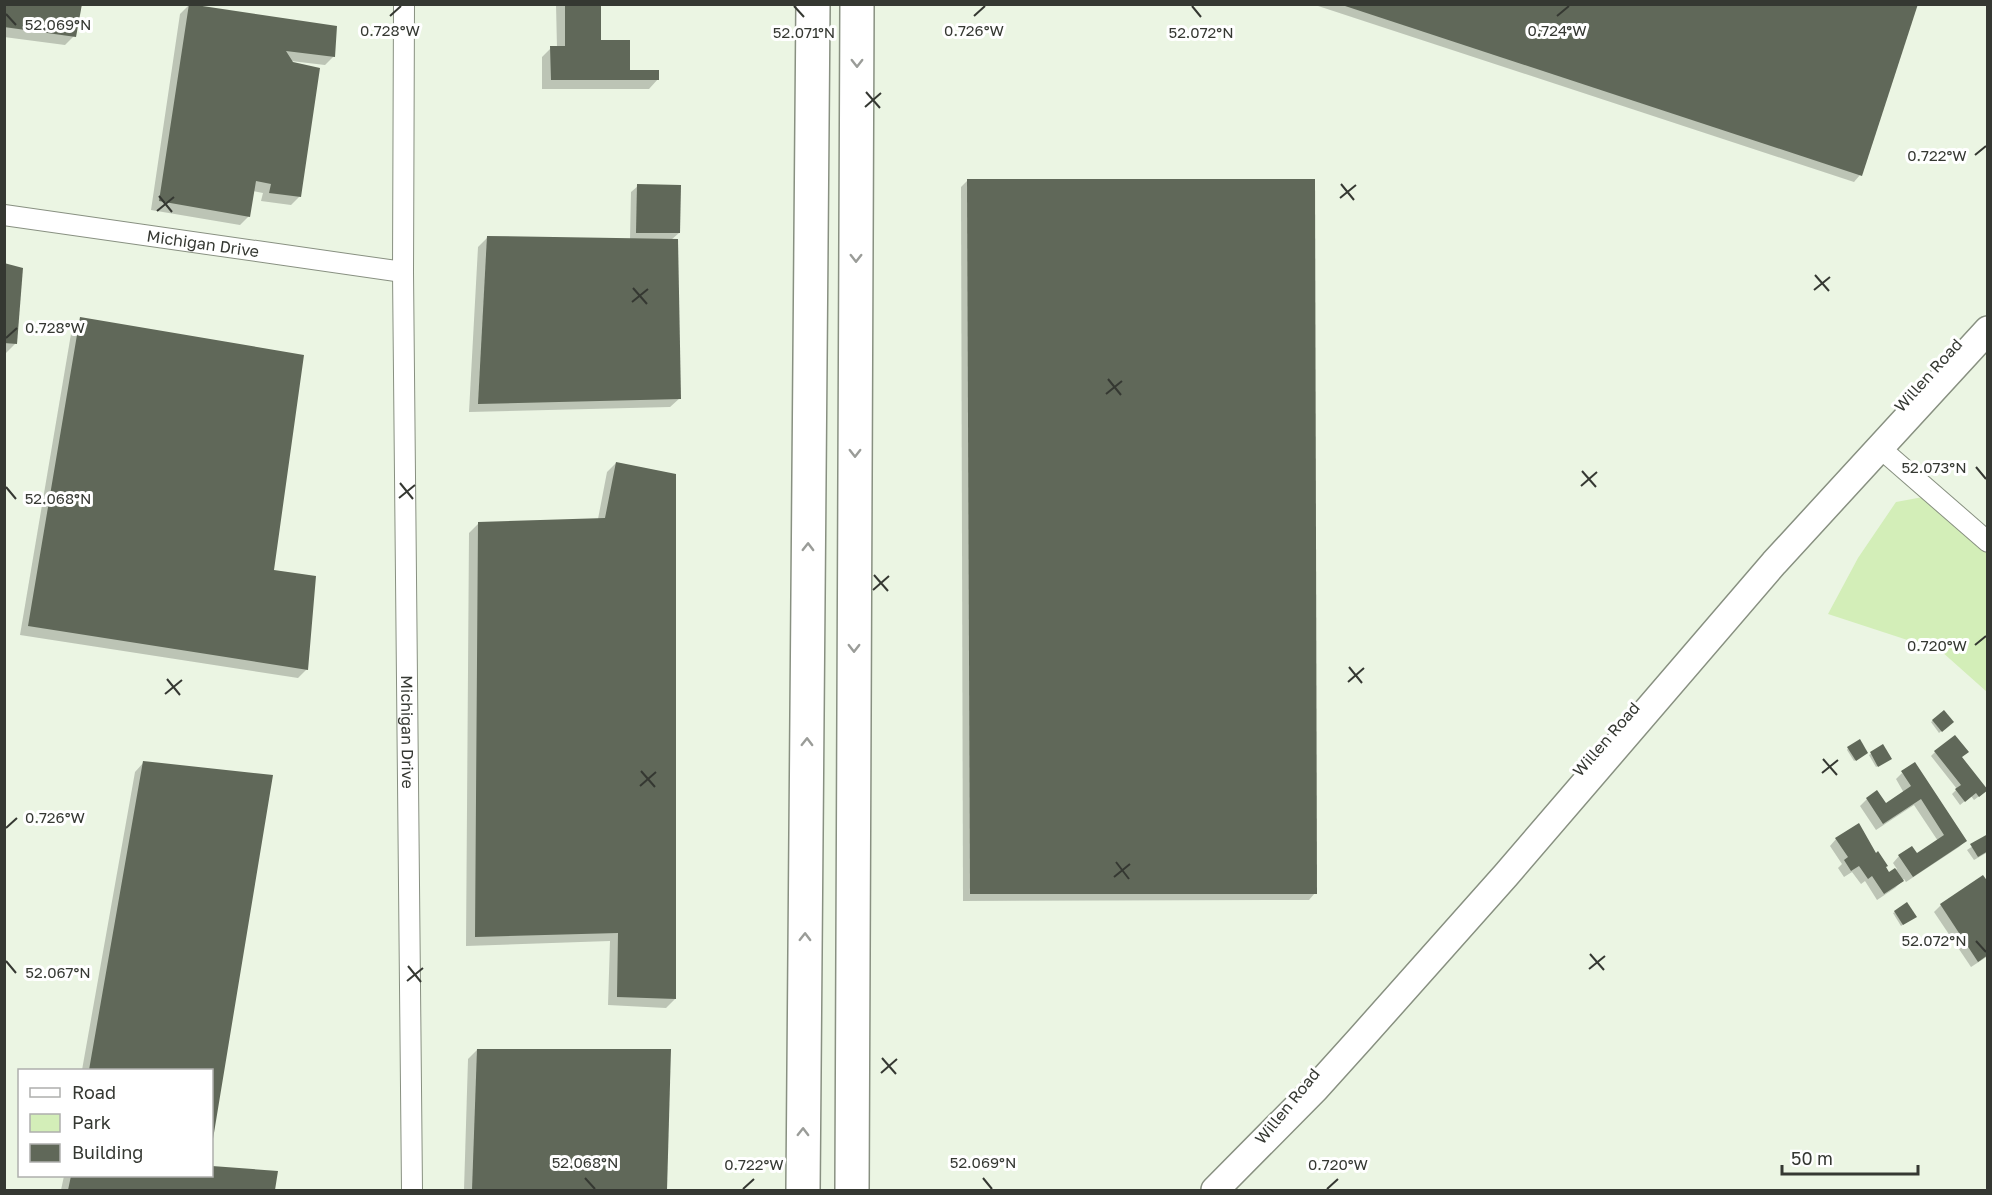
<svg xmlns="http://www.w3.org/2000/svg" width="1992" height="1195" font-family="'Golos Text',sans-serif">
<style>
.green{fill:#d3eeb8}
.shadow{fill:#0003}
.building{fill:#606859}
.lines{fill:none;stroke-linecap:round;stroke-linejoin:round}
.street-casing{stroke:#889081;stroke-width:22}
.secondary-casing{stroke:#889081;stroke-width:30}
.highway-casing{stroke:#889081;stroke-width:36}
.street{stroke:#fff;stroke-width:20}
.secondary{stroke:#fff;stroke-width:27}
.highway{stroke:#fff;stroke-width:33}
.oneway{stroke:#9a9c98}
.ticks{fill:none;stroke:#353832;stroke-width:2}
.labels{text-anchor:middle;stroke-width:6;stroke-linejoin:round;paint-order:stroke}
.street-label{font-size:16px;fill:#353832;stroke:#fff}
.ticks-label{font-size:15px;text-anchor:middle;fill:#353832;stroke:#fff;stroke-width:6;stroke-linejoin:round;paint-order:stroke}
</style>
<rect width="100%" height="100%" fill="#ebf5e3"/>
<path class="green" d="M1923,497l64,51v144l-46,-41 -113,-37 30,-56 38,-56z"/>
<g class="shadow">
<path d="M4,4l70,32 -9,9 -61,-8z"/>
<path d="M556,4h44v37l28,31 30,7 -9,10h-107v-32l9,-9h6z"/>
<path d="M1312,4h604l-56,171 -6,7z"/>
<path d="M189,5l145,51 -9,9 -34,-4 9,135 -9,9 -30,-4 2,-8 -10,-2 -4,25 -9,9 -89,-15 29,-196z"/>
<path d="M968,180l347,713 -6,7 -346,1 -2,-714z"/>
<path d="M638,186l41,47 -8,7 9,158 -10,9 -201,5 9,-165 9,-9 143,2 1,-48z"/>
<path d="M4,265l11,79 -9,9 -2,-1z"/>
<path d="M81,319l191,252 35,98 -9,9 -278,-43 52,-307z"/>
<path d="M616,463l59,536 -9,9 -58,-3 2,-64 -144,5 3,-413 9,-9 120,-5 9,-47z"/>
<path d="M1944,712l8,10 -13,11 -8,-11z"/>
<path d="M1883,746l5,14 -12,7 -7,-12z"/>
<path d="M1848,748l17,6 -11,7 -7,-11z"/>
<path d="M1935,752l47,42 -8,6 -3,-4 -11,9 -8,-11 5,-5 -26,-33z"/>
<path d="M144,762l128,14 -60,361v-67h-130l53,-298z"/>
<path d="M1902,773l63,68 -6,6 -53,35 -2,-3 -9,9 -18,12 -12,-19 -4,3 -9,-12 -8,5 -6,-9 4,-4 -12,-18 6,-7 48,28 5,7 8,-5 -4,-6 6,-7 18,-1 21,-14 -24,-36 -38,25 -16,-24 7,-7 19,6 18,-12 -8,-14z"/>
<path d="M1988,836v16l-14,8 -7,-10z"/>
<path d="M1982,877l6,8v71l-17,11 -37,-55 7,-7z"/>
<path d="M1895,912l18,6 -12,8 -8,-13z"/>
<path d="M477,1050h192l-3,140h-202l4,-131z"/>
<path d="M212,1168l64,4 -2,18h-213l3,-14h148z"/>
</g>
<g class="building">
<path d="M4,4h78l-6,33 -72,-10z"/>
<path d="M189,4l148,22 -2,31 -49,-6 7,11 27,6 -19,129 -32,-4 2,-9 -15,-3 -6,36 -91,-16z"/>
<path d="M565,4h36v36h29v30h29v10h-108l-1,-34h15z"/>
<path d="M1339,4h579l-56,172z"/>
<path d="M967,179h348l2,715h-347z"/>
<path d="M637,184l44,1 -1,48h-44z"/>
<path d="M487,236l191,3 3,160 -203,5z"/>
<path d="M4,263l19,5 -6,76 -13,-1z"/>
<path d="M80,317l224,38 -30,215 42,6 -8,94 -280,-44z"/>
<path d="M616,462l60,12v525l-59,-2 1,-64 -143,4 3,-415 127,-4z"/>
<path d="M1944,710l10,12 -12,10 -10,-12z"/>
<path d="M1955,735l14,17 -7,5 26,33 -9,7 -3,-4 -11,9 -10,-13 6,-4 -27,-34z"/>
<path d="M1860,739l8,14 -12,8 -9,-14z"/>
<path d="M1883,744l9,15 -14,8 -8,-15z"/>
<path d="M143,761l130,14 -60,364 -1,-69h-123z"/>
<path d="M1915,762l52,79 -54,36 -15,-22 14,-9 5,7 27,-18 -23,-36 -38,25 -17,-26 11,-8 9,13 25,-17 -10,-15z"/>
<path d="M1859,823l17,30 2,-2 10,15 -2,1 3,5 6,-4 9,13 -20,13 -12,-18 -4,3 -9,-13 -8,5 -7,-11 4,-3 -13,-19z"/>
<path d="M1988,834v17l-10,6 -8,-13z"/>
<path d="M1983,875l5,7v73l-10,7 -38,-58z"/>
<path d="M1907,902l10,15 -14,8 -9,-14z"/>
<path d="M477,1049h194l-4,141h-195z"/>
<path d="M212,1166l66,5 -3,19h-207l3,-14h141z"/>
</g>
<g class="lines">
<g class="street-casing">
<g id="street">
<path id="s1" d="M404,4l-1,268 9,918"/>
<path id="s2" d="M4,215l399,57"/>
<path d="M1880,448l108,94"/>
</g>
</g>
<g class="secondary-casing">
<path id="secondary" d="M1215,1190l100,-101 46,-51 145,-163 268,-312 214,-233"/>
</g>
<g class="highway-casing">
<g id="highway">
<path d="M803,1190l10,-1186"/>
<path d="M852,1190l5,-1186"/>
</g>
</g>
<use href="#street" class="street"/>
<use href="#secondary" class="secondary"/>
<use href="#highway" class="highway"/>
</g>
<defs><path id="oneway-chevron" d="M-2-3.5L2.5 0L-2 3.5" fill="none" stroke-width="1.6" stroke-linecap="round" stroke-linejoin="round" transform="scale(1.5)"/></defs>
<g class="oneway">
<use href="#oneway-chevron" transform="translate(857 63) rotate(90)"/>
<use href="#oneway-chevron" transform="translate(856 258) rotate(90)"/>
<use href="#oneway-chevron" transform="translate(855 453) rotate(90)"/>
<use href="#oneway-chevron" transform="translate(808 547) rotate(-89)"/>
<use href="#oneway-chevron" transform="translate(854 648) rotate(90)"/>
<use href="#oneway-chevron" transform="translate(807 742) rotate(-89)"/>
<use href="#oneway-chevron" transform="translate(805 937) rotate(-89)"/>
<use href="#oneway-chevron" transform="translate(803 1132) rotate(-89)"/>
</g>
<path class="ticks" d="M794,6l10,11M1192,6l9,11M6,14l10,11M390,16l11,-10M974,16l11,-10M1557,16l12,-10M866,92l14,16M865,107l16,-14M1975,155l11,-9M1341,184l13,16M159,196l13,16M1340,198l16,-13M157,211l17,-14M1815,275l14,16M633,288l14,16M1814,290l16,-13M632,302l16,-13M6,338l11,-10M1108,379l13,16M1106,394l16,-13M1976,467l10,12M1582,471l14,16M400,483l13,16M1581,486l16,-14M6,487l10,12M399,498l16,-13M874,575l14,16M873,590l16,-14M1975,645l11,-9M1349,667l13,16M167,679l13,16M1348,682l16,-14M165,694l17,-14M1823,759l14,16M641,771l14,16M1822,773l16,-13M640,786l16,-14M6,828l11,-10M1116,862l13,17M1114,877l16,-13M1976,941l10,11M1590,954l14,16M6,961l10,12M408,966l13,16M1589,969l16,-13M407,981l16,-13M882,1058l14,16M881,1073l16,-14M585,1178l10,11M983,1178l9,11M743,1189l11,-10M1327,1189l11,-10"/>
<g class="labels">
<g class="street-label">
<text dy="6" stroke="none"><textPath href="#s2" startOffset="201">Michigan Drive</textPath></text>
<text transform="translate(1928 375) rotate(-48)" y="6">Willen Road</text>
<text dy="6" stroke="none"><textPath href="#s1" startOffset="728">Michigan Drive</textPath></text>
<text transform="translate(1606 739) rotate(-49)" y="6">Willen Road</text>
<text transform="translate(1287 1106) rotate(-51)" y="6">Willen Road</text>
</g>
</g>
<g class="ticks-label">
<text x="58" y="30">52.069°N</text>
<text x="390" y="36">0.728°W</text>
<text x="974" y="36">0.726°W</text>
<text x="1557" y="36">0.724°W</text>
<text x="804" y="38">52.071°N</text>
<text x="1201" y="38">52.072°N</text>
<text x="1937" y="161">0.722°W</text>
<text x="55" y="333">0.728°W</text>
<text x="1934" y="473">52.073°N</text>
<text x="58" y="504">52.068°N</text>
<text x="1937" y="651">0.720°W</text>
<text x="55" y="823">0.726°W</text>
<text x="1934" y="946">52.072°N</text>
<text x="58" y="978">52.067°N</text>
<text x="585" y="1168">52.068°N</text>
<text x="983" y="1168">52.069°N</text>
<text x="754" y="1170">0.722°W</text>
<text x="1338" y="1170">0.720°W</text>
</g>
<rect width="1992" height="1195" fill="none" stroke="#353832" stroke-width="12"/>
<rect x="18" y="1069" width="195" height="108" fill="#ffffff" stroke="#aeafad" stroke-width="1.5"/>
<rect x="30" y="1088" width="30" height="9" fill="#ffffff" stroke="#aeafad" stroke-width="1.5"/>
<text x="72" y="1099" font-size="18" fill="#353832">Road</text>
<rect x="30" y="1114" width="30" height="18" fill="#d3eeb8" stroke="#aeafad" stroke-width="1.5"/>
<text x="72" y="1129" font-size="18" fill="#353832">Park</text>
<rect x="30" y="1144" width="30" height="18" fill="#606859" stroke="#aeafad" stroke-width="1.5"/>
<text x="72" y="1159" font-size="18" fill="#353832">Building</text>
<path d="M1782 1165v9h136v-9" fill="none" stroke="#353832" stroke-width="3"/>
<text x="1791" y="1165" font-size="18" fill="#353832" stroke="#ffffff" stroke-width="4.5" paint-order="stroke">50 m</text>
</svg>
